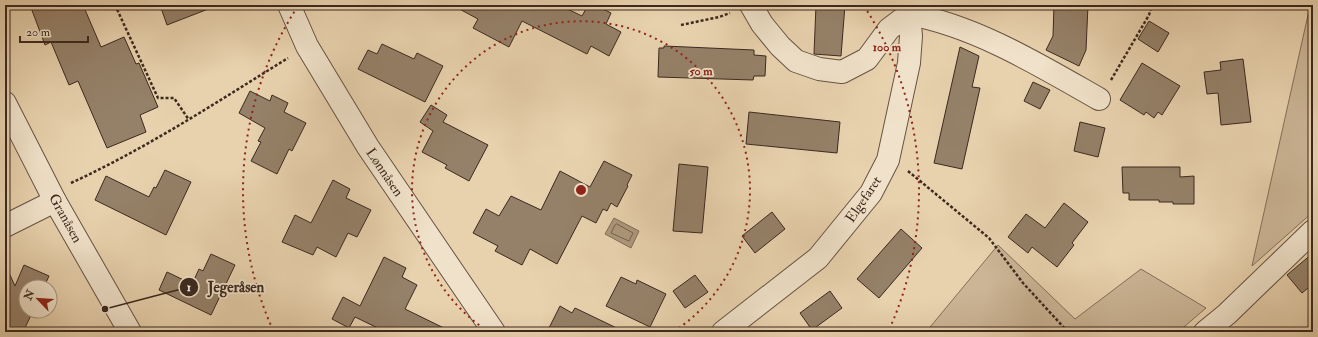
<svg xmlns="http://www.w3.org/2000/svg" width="1318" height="337" font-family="'IM FELL Double Pica',serif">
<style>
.green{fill:#cbb596;stroke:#846f5a}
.water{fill:#ae997d;stroke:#806c57}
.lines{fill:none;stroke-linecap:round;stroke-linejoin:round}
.shore{stroke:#75614e;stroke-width:1}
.building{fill:#958169;stroke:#3c291f}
.minor-casing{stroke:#675343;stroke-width:24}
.path{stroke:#3c291f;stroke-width:2.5;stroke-dasharray:3 2;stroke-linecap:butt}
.minor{stroke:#f0e2ca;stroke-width:22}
.ring{fill:none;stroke:#8f2418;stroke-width:2;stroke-dasharray:2 4}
.labels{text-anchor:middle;stroke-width:3.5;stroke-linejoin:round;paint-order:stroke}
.street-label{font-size:14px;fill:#3c291f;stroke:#f0e2ca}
.centre{fill:#8f2418;stroke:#f0e2ca;stroke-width:2}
.ring-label{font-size:12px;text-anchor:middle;font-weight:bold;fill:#8f2418;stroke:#f0e2ca;stroke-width:3.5;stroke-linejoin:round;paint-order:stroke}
.leader{fill:none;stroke:#3c291f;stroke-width:1.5}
.callout-dot{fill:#3c291f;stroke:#f0e2ca;stroke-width:1.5}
.mark-label{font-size:12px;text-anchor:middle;font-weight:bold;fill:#fff}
.callout-label{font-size:15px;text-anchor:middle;font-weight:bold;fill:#3c291f;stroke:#f0e2ca;stroke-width:3.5;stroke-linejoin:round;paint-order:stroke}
</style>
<rect width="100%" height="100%" fill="#e8d2ae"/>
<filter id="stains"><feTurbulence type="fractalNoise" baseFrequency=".005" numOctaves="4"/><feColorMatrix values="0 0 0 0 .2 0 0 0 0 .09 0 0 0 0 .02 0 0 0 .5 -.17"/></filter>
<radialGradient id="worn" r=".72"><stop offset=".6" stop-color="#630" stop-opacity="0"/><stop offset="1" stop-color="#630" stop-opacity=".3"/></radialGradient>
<g class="green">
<path d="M1310,6l3,5v201l-61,54z"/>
<path d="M998,245l77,74 66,-50 65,39 -28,24h-252z"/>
</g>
<path class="water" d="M614,218l25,13 -8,17 -26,-14z"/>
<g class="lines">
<path class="shore" d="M617,224l16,9 -4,8 -18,-8 4,-8z"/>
</g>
<g class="building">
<path d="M30,5h53l18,42 23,-10 12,27 3,-1 19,44 -18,8 6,17 -39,16 -29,-67 -9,4 -18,-43 -6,3z"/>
<path d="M160,5h56v1l-49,19z"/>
<path d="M452,5h107l23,11 6,-11h7l16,8 -5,11 15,8 -12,24 -18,-10 -4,8 -65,-33 -13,26 -36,-19 5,-9z"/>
<path d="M816,5h29l-4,51 -27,-2z"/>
<path d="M1054,5h34l-2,45 -7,16 -33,-16 7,-14z"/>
<path d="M1149,21l20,12 -11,19 -20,-13z"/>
<path d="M382,44l32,15 3,-6 26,13 -18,36 -67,-33 10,-19 9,4z"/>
<path d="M664,46l90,4v5l12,1 -1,20h-11l-1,4 -95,-3 1,-29h5z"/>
<path d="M960,47l19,9 -7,31 8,1 -18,81 -28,-6z"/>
<path d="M1243,59l8,63 -30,3 -3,-32 -11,1 -3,-22 17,-2 -1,-8z"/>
<path d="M1142,63l38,23 -18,29 -4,-3 -4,6 -8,-6 -2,3 -24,-15z"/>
<path d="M1033,82l17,8 -10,19 -16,-8z"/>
<path d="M250,91l20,10 2,-6 16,8 -4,9 22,11 -14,28 -3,-2 -12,25 -26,-13 10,-19 -3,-1 7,-13 -26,-15z"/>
<path d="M431,105l16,10 -4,7 45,23 -19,36 -24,-13 2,-3 -25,-13 11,-21 -13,-9z"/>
<path d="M749,112l91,10 -3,31 -91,-9z"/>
<path d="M1080,122l25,6 -7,29 -24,-6z"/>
<path d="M604,161l28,14 -5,10 1,1 -11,21 -6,-4 -4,8 -4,-2 -7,14 -14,-7 -25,48 -27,-15 -8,16 -27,-14 3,-5 -25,-13 13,-24 13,7 12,-20 30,14 19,-39 30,16z"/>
<path d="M679,164l29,3 -6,66 -29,-2z"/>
<path d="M1122,167h58v10l14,-1v28h-21v-2h-14v-2h-30v-7h-6z"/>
<path d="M165,170l26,12 -25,53 -71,-35 11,-24 43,21 5,-10 2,1z"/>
<path d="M333,180l17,9 -4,9 25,12 -14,27 -9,-4 -12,24 -19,-10 -4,8 -31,-13 13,-27 16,8z"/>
<path d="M1064,203l24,19 -16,21 2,2 -17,22 -25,-20 -4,6 -20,-16 18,-23 19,14z"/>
<path d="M772,212l13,17 -30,24 -13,-17z"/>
<path d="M901,229l21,19 -43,50 -22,-19z"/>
<path d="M1313,253v31l-11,9 -15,-18z"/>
<path d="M211,254l24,11 -24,50 -52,-25 8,-18 25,12 7,-15 4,2z"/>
<path d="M384,257l22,11 -4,9 15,8 -12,24 47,23h-66l-31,-15 -6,11 -17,-9 11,-22 17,9z"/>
<path d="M5,264l10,22 9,-21 25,11 -5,11h-18v24h7l-10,21h-18z"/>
<path d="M695,275l13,17 -23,16 -12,-17z"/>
<path d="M621,277l15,7 1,-4 29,14 -16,33 -44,-21z"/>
<path d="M830,291l12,17 -30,22 -12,-17z"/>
<path d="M560,306l12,7 3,-5 50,24h-78z"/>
</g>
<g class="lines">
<g class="minor-casing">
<g id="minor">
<path d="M289,5l18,41 61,101 126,185"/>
<path d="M751,5l11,19 18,22 16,15 23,8 23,3 25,-13 22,-30 20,-15c67,12 132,52 190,85"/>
<path d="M5,103l50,98 75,131"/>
<path d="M5,226l50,-25"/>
<path d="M723,332l95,-74 53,-65 17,-33 21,-97 2,-27 -2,-22 -3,-9"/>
<path d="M1205,332l22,-18 86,-83"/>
</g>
</g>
<g class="path">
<path d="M115,5l43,93h16l15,22"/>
<path d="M681,25l38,-8 11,-4"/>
<path d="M1111,80l38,-65 3,-10"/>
<path d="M908,171l81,67 34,45 45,49"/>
<path d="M71,183c76,-35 146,-81 217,-125"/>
</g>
<use href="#minor" class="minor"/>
</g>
<g class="ring">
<path d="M489 332A169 169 0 1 1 673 332"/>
<path d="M273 330A338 338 0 0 1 298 6M864 6A338 338 0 0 1 889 330"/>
</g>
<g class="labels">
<g class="street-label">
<text transform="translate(385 172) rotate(56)" y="5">Lønnåsen</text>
<text transform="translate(863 199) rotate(-56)" y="5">Elgefaret</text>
<text transform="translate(66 218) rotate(61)" y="5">Granåsen</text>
</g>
</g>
<circle cx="581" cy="190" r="6" class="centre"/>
<g class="ring-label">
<text x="887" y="51">100 m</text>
<text x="701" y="75">50 m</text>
</g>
<path class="leader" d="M105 309L189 287"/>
<g class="callout-dot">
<circle cx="105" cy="309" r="4"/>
<circle cx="189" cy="287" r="10"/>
</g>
<g class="mark-label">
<text x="189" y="291">1</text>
</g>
<g class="callout-label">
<text x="236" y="292">Jegeråsen</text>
</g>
<rect width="1318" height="337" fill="none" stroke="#e8d2ae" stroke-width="20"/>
<rect x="6" y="6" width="1306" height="325" fill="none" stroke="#3c291f" stroke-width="2"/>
<rect x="10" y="10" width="1298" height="317" fill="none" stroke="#3c291f"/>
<g transform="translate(38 299) rotate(295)"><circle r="19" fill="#f0e2ca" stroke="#a89886"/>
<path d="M0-3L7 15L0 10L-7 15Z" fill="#8f2418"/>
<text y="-6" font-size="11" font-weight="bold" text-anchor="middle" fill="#3c291f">N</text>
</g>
<path d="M20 36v6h68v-6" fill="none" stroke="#3c291f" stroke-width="2"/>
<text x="26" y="36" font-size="12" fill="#3c291f" stroke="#f0e2ca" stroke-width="3" paint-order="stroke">20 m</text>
<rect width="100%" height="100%" filter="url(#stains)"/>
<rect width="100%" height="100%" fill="url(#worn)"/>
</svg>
